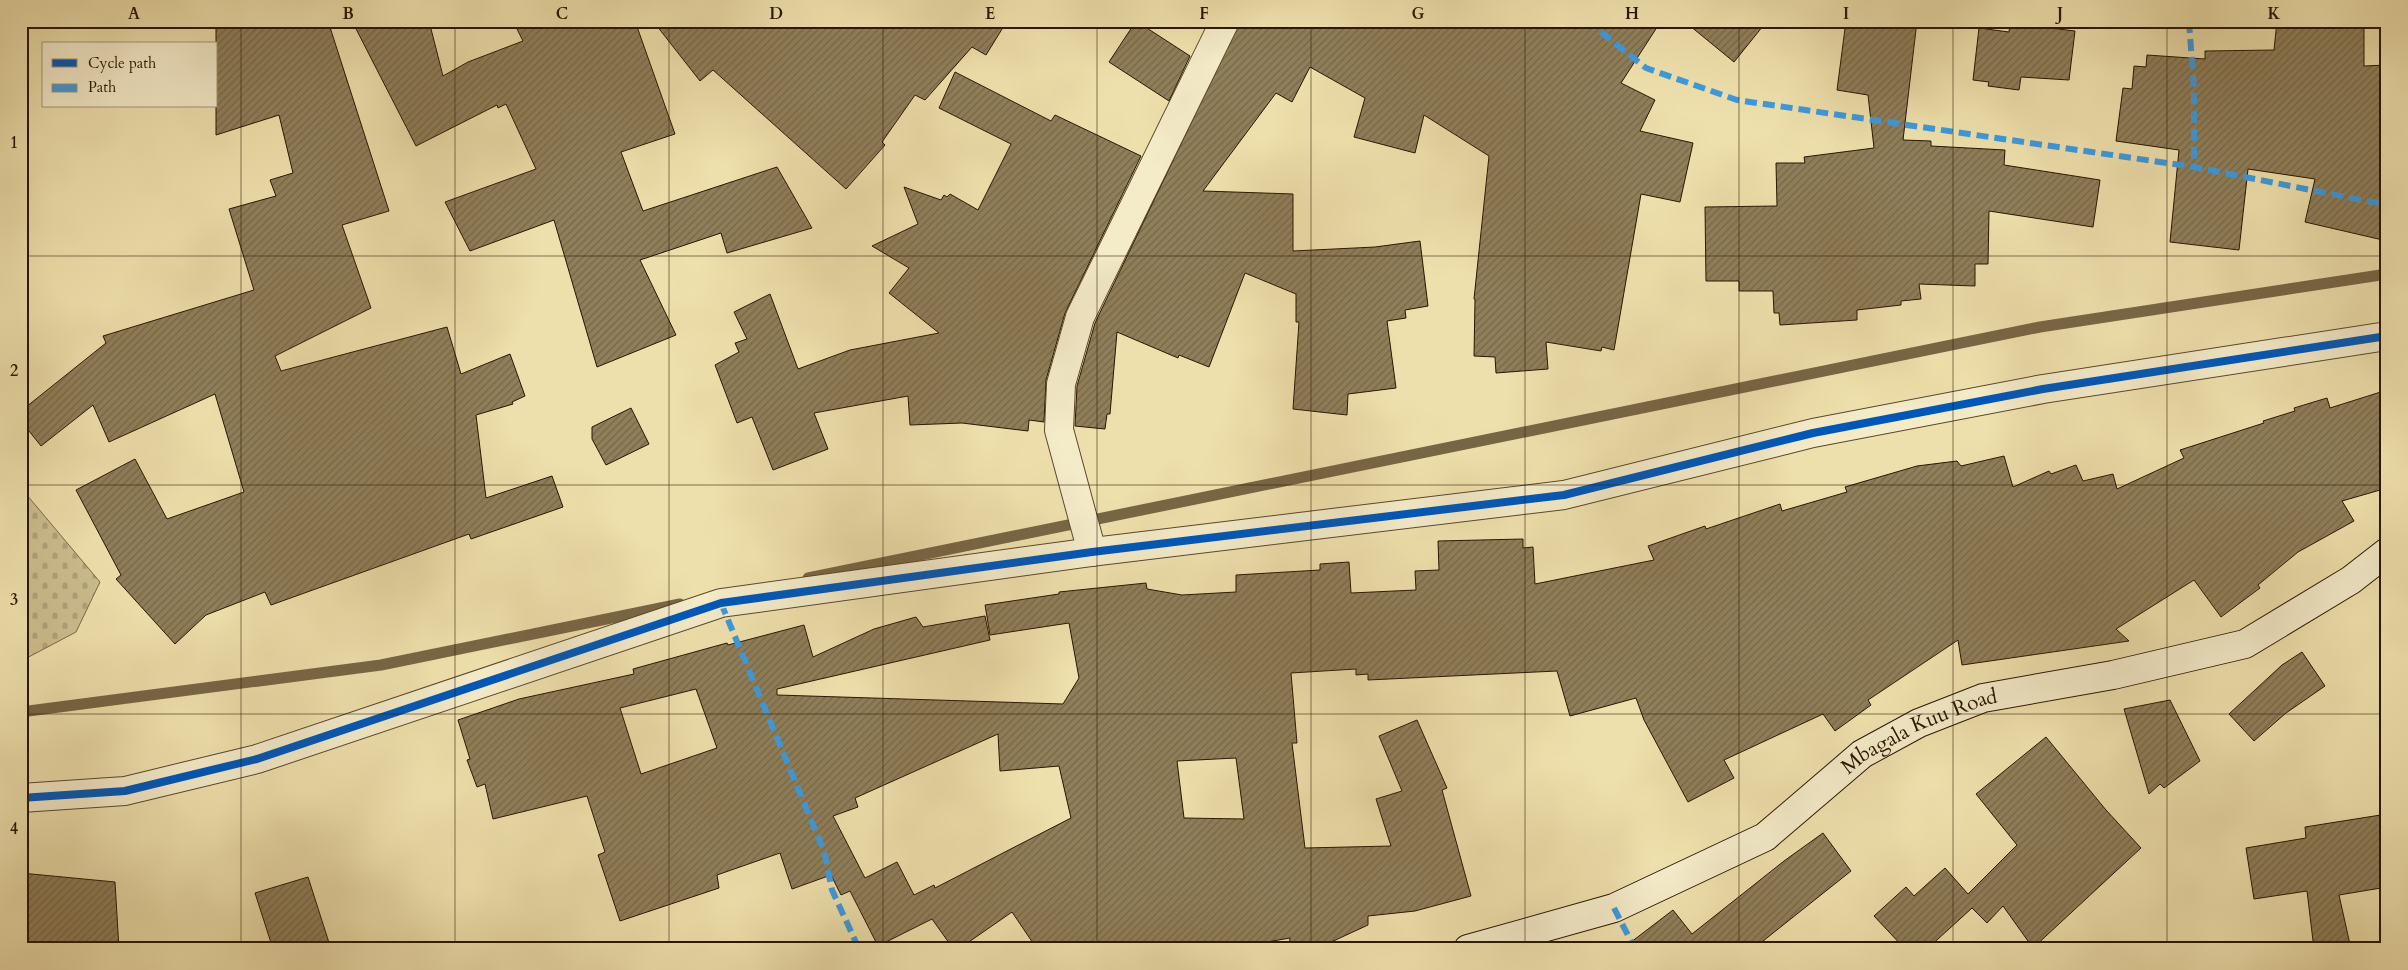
<svg xmlns="http://www.w3.org/2000/svg" width="2408" height="970" font-family="Cardo,serif">
<style>
.cemetery{fill:url(#cemetery-stones);stroke:#7a6a48}
.lines{fill:none;stroke-linecap:round;stroke-linejoin:round}
.stream{stroke:#776645;stroke-width:11}
.building{fill:url(#building-hatch);stroke:#281601;fill-rule:evenodd}
.street-casing{stroke:#5a482c;stroke-width:30}
.secondary-casing{stroke:#281601;stroke-width:30}
.street{stroke:#f4ebc9;stroke-width:28}
.secondary{stroke:#f4ebc9;stroke-width:28}
.quiet{stroke:#3d9add;stroke-width:6;stroke-dasharray:12 6;stroke-linecap:butt}
.cycleway-casing{stroke:#f4ebc9;stroke-width:11}
.cycleway{stroke:#0057b8;stroke-width:8}
.grid{fill:none;stroke:#281601;stroke-width:1;stroke-opacity:0.55}
.labels{text-anchor:middle;stroke-width:4;stroke-linejoin:round;paint-order:stroke}
.street-label{font-size:21px;fill:#281601;stroke:#f4ebc9}
.neatline{fill:none;stroke:#281601;stroke-width:2}
.grid-label{font-size:16px;text-anchor:middle;font-weight:bold;fill:#281601}
</style>
<defs>
<pattern id="cemetery-stones" width="16" height="16" patternUnits="userSpaceOnUse" patternTransform="scale(1.25)"><rect width="16" height="16" fill="#ccbe8f"/><path d="M2 7V4a2 2 0 0 1 4 0v3zM10 15v-3a2 2 0 0 1 4 0v3z" fill="#afa37a"/></pattern>
<pattern id="building-hatch" width="6" height="6" patternUnits="userSpaceOnUse" patternTransform="scale(1.25)"><rect width="6" height="6" fill="#8f7f5a"/><path d="M-1 1l2-2M0 6l6-6M5 7l2-2" fill="none" stroke="#756748"/></pattern>
</defs>
<rect width="100%" height="100%" fill="#eee0ac"/>
<filter id="stains"><feTurbulence type="fractalNoise" baseFrequency=".004" numOctaves="4"/><feColorMatrix values="0 0 0 0 .2 0 0 0 0 .09 0 0 0 0 .02 0 0 0 .5 -.17"/></filter>
<radialGradient id="worn" r=".72"><stop offset=".6" stop-color="#630" stop-opacity="0"/><stop offset="1" stop-color="#630" stop-opacity=".3"/></radialGradient>
<path class="cemetery" d="M21,488l79,94 -24,50 -55,29z"/>
<g class="lines">
<g class="stream">
<path d="M808,578l1232,-251 347,-53"/>
<path d="M21,712l360,-47 299,-61"/>
</g>
</g>
<g class="building">
<path d="M216,21h112l61,190 -47,14 29,83 -96,48 6,15 166,-44 14,47 49,-20 15,42 -13,6 1,2 -37,11 10,83 66,-22 11,31 -92,32 -2,-5 -198,71 -6,-13 -59,23 -31,29 -59,-65 5,-4 -45,-85 59,-31 32,60 77,-27 -29,-98 -106,48 -16,-37 -52,41 -20,-25v-10l85,-68 -3,-7 151,-46 -25,-81 47,-13 -6,-16 23,-7 -14,-58 -63,20z"/>
<path d="M352,21h77l14,55 25,-14 55,-21 -10,-20h122l40,113 -54,18 22,59 134,-44 35,61 -85,25 -6,-20 -81,27 36,75 -79,32 -43,-147 -84,31 -25,-49 91,-33 -30,-65 -8,4 -1,-3 -81,41z"/>
<path d="M653,21h354l-21,34 -14,-8 -47,53 -10,-5 -33,47 3,3 -39,44 -133,-119 -13,11z"/>
<path d="M1136,21l54,35 -21,45 -60,-39z"/>
<path d="M1240,21h421l-40,62 34,17 -15,31 53,12 -13,59 -39,-8 -27,156 -12,-3 -1,4 -55,-9 2,27 -52,4 -1,-16 -21,-1 1,-57h-1l15,-143 -65,-41 -9,38 -61,-16 11,-39 -55,-31 -18,35 -16,-9 -73,98 90,3v57l82,-4 45,-6 8,65 -23,4 1,8 -19,3 9,67 -48,6 -1,21 -54,-6 6,-87h-3v-28l-51,-21 -36,94 -30,-12 -1,3 -61,-26 -7,82h-3l-2,15 -30,-3 2,-40 18,-63z"/>
<path d="M1684,21h83l-33,41z"/>
<path d="M1846,21h71l-14,119 28,1v5l74,4 -1,15 96,15 -7,47 -104,-16 -1,53h-13v22l-56,-2 2,15 -20,2v4l-44,5v10l-77,5 -1,-12h-5l-1,-22h-34v-10h-33l-1,-74 72,-1 -1,-43h29l-1,-6 70,-9 -6,-53 -31,-5z"/>
<path d="M2277,21h87v45l23,-1v176l-82,-19 10,-43 -67,-10 -9,81 -69,-8 9,-92 -63,-9 7,-53 9,1 2,-23 12,1 1,-12 58,4v-8l69,-1z"/>
<path d="M2010,23l65,8 -6,49 -48,-3 -2,13 -31,-4 1,-4 -16,-2 6,-52 30,4z"/>
<path d="M955,72l96,49 4,-6 86,41 -76,157 -19,67 -2,42 -15,-2 -1,11 -66,-8 -52,2 -2,-29 -94,17 14,36 -55,21 -21,-53 -15,6 -22,-58 24,-13 -4,-9 12,-4 -13,-27 36,-18 28,75 52,-19 89,-17 -50,-40 20,-25 -37,-22 46,-22 -14,-37 37,13 3,-5 3,2 3,-3 28,16 33,-66 -72,-36z"/>
<path d="M2387,390v98l-45,13 12,20 -56,31 -40,33 2,3 -39,29 -27,-37 -78,49 13,12 -167,24 -4,-25 -90,60 3,5 -36,26 -12,-17 -99,46 10,18 -46,24 -44,-82 -8,-22 -66,18 -13,-45 -189,9v-6l-12,1v-6l-65,4 6,70h-5l13,105 86,-2 -15,-47 26,-8 -23,-55 38,-16 30,68 -5,2 29,106 -56,15 -47,5v9l-52,24h-27l1,-11 -63,11h-190l-25,-37 -49,34 -3,-5 -8,6 -20,-28 -54,27 -28,-55 -9,4 -10,-20 -39,14 -12,-36 -63,22 2,13 -99,33 -22,-66 7,-3 -18,-56 -94,23 -8,-35 -8,3 -10,-27 3,-1 -12,-39 61,-21 115,-25 -1,-5 94,-26 1,2 76,-20 9,32 61,-28 42,-12 7,10 62,-11 5,24 -213,49v6l286,9 16,-26 -10,-55 -79,12 -5,-30 74,-11v-2l87,-9 1,6 35,6 54,-3v-17l84,-5v-6l29,-2 2,31 65,-3 -1,-19 24,-1 -1,-29 85,-2v9l10,-1 2,37 119,-24 -6,-14 57,-20 1,3 74,-25 2,7 65,-19 -2,-5 72,-21 40,-5 4,5 43,-10 9,31 36,-16 2,3 25,-9 7,16 30,-7 4,15 67,-31 -4,-8 84,-27 -1,-2 32,-10 -1,-3 33,-10 3,10zM696,689l21,59 -76,26 -21,-66zM998,734l2,37 59,-5 12,52 -136,70 -1,-3 -20,10 -17,-33 -32,16 -32,-62 25,-9 -3,-9zM1236,758l8,61 -60,-1 -7,-57z"/>
<path d="M631,408l18,36 -43,21 -14,-26v-12z"/>
<path d="M2302,652l23,34 -39,27 -32,28 -25,-27 53,-49z"/>
<path d="M2170,700l30,61 -36,27 -4,-4 -11,10 -25,-85z"/>
<path d="M2046,737l60,73 35,38 -108,100 -30,-42 -16,17 -15,-15 -45,41h-22l-31,-33 32,-29 8,9 31,-28 23,26 49,-49 -41,-51z"/>
<path d="M2387,814v73l-48,8 12,54h-37l-7,-58 -53,8 -8,-51 60,-10 -1,-11z"/>
<path d="M1823,833l28,38 -98,78h-131l51,-39 19,24 92,-73z"/>
<path d="M21,873l94,9 4,67h-98z"/>
<path d="M308,877l23,72h-58l-18,-56z"/>
</g>
<g class="lines">
<g class="street-casing">
<g id="street">
<path d="M1092,552l-33,-122 2,-46 19,-67 145,-296"/>
<path d="M21,798l104,-7 132,-32 464,-156 371,-51 472,-57 249,-62 230,-44 344,-53"/>
</g>
</g>
<g class="secondary-casing">
<g id="secondary">
<path id="s1" d="M1468,949l146,-41 151,-71 97,-83 57,-31 64,-25 130,-23 132,-31 106,-64 36,-28"/>
</g>
</g>
<use href="#street" class="street"/>
<use href="#secondary" class="secondary"/>
<g class="quiet">
<path d="M1587,21l59,47 91,32 457,67 193,38"/>
<path d="M2189,21l5,69v77"/>
<path d="M721,603l103,248 8,39 27,59"/>
<path d="M1614,908l21,41"/>
</g>
<g class="cycleway-casing">
<path id="cycleway" d="M21,798l104,-7 132,-32 464,-156 371,-51 472,-57 249,-62 230,-44 344,-53"/>
</g>
<use href="#cycleway" class="cycleway"/>
</g>
<path class="grid" d="M241,21v928M455,21v928M669,21v928M883,21v928M1097,21v928M1311,21v928M1525,21v928M1739,21v928M1953,21v928M2167,21v928M21,256h2366M21,485h2366M21,714h2366"/>
<g class="labels">
<g class="street-label">
<text dy="7" stroke="none"><textPath href="#s1" startOffset="508">Mbagala Kuu Road</textPath></text>
</g>
</g>
<rect width="2408" height="970" fill="none" stroke="#eee0ac" stroke-width="55"/>
<rect x="42" y="42" width="175" height="65" fill="#f4ebc9" stroke="#a29679"/>
<rect x="52" y="59" width="25" height="8" fill="#0057b8" stroke="#a29679"/>
<text x="88" y="68" font-size="15" fill="#281601">Cycle path</text>
<rect x="52" y="84" width="25" height="8" fill="#3d9add" stroke="#a29679"/>
<text x="88" y="92" font-size="15" fill="#281601">Path</text>
<rect x="28" y="28" width="2352" height="914" class="neatline"/>
<g class="grid-label">
<text x="134" y="19">A</text>
<text x="348" y="19">B</text>
<text x="562" y="19">C</text>
<text x="776" y="19">D</text>
<text x="990" y="19">E</text>
<text x="1204" y="19">F</text>
<text x="1418" y="19">G</text>
<text x="1632" y="19">H</text>
<text x="1846" y="19">I</text>
<text x="2060" y="19">J</text>
<text x="2274" y="19">K</text>
<text x="14" y="148">1</text>
<text x="14" y="376">2</text>
<text x="14" y="605">3</text>
<text x="14" y="834">4</text>
</g>
<rect width="100%" height="100%" filter="url(#stains)"/>
<rect width="100%" height="100%" fill="url(#worn)"/>
</svg>
